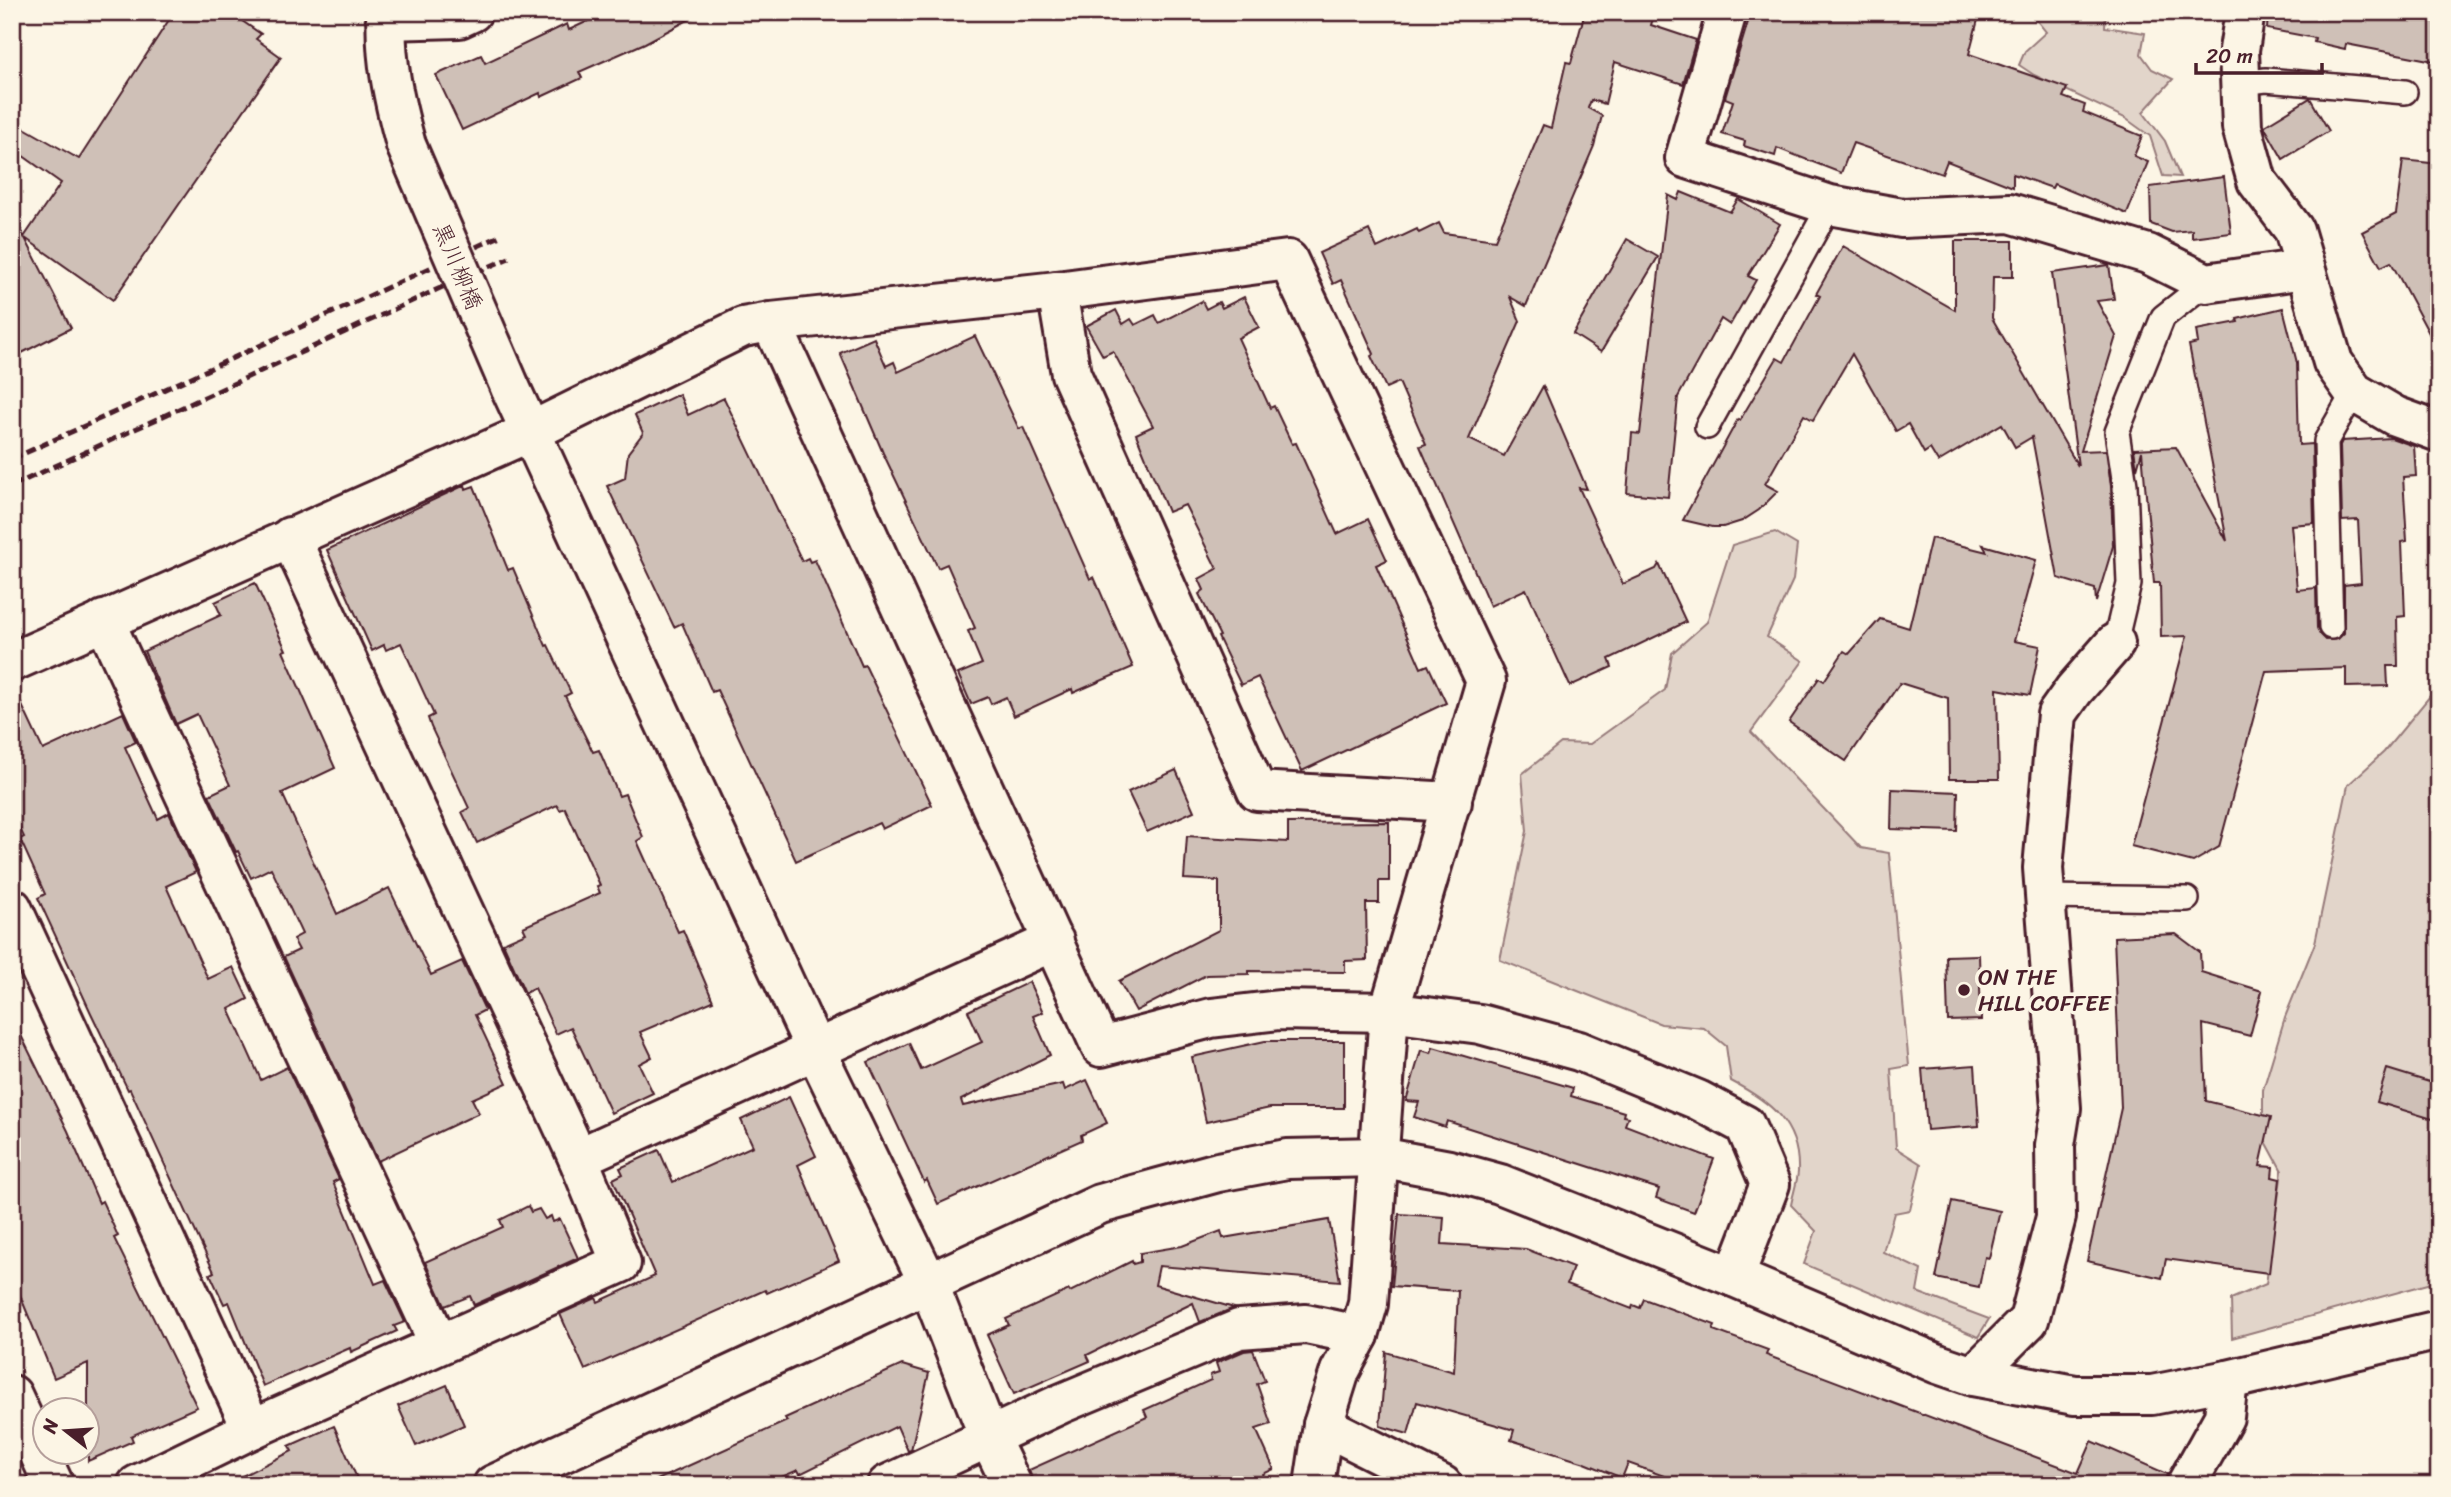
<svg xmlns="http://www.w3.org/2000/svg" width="2451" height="1497" font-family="Sriracha,'Klee One',sans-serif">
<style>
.green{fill:#e2d5ca;stroke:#967a7a;stroke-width:2}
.building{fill:#cfc0b7;stroke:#4a1f2b;stroke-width:2}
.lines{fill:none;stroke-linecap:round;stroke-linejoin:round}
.service-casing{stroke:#4a1f2b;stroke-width:28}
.minor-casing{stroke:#4a1f2b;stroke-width:44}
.tertiary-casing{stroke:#4a1f2b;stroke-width:44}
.service{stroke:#fcf5e5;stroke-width:23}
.minor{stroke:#fcf5e5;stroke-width:38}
.tertiary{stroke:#fcf5e5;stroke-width:38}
.rail{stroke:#4a1f2b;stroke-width:5;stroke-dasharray:10 5;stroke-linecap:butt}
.tertiary-bridge-casing{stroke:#4a1f2b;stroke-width:44;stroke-linecap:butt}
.tertiary-bridge{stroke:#fcf5e5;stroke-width:38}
.poi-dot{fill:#4a1f2b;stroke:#fcf5e5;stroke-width:2.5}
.labels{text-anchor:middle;stroke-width:7;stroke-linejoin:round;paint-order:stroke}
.street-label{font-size:23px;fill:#4a1f2b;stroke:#fcf5e5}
.poi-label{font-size:23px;fill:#4a1f2b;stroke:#fcf5e5;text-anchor:start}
</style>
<rect width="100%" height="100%" fill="#fcf5e5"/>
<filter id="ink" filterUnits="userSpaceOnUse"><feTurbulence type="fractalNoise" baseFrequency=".0143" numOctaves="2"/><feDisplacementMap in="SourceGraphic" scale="14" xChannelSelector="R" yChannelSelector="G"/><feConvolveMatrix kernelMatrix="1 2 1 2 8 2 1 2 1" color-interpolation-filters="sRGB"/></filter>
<g filter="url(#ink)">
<g class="green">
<path d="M2030,12h76l-1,15 40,6 -4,21 11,15 21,10 -30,33 22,29 15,36 -17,-1 -13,-40 -25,-18 -91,-43 -15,-10 6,-14 21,-19z"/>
<path d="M1775,532l22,13 -4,35 -26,57 36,24 -52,71 110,116 28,5 20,213 -18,3 5,79 25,16 -11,46 -16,3 -11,39 38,18 -4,22 72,27 -11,18 -174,-73 12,-33 -25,-26c2,-11 6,-22 7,-33 2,-49 -29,-71 -67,-91l-5,-35 -22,-18 -43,-4 -161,-64 27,-129 -5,-57 39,-31 29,1 75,-54 7,-37 35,-31 25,-77z"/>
<path d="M2439,685v596l-207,57 -1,-39 35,-15 16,-113 -19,-35v-46l22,-73 30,-74 33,-158 36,-33z"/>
</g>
<g class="building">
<path d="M174,12h55l32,22 -5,5 25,18 -168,243 -88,-62 46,90 -59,30v-144l12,23 37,-54 -49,-35v-13l7,-10 60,34z"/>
<path d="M607,12h96l-58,31 -66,29 3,6 -41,19 -1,-4 -78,37 -26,-55 45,-20 4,8 82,-39 2,6z"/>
<path d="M1585,12h70l-4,13 45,15 -13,44 -68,-22 -10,42 -14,-4 -3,8 14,8 -8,30 -68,160 -16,-9 10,24 -51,118 35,17 39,-70 44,103 -8,-1 44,96 33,-15 3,-5 27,58 -77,37 3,8 -42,19 -44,-97 -36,17 -70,-160 6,-2 -27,-62 -13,6 -15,-32 3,-2 -33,-74 -8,4 -14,-31 50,-23 8,18 40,-19 2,4 20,-10 5,10 51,7 48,-115 8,3 15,-66 5,1z"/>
<path d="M1751,12h229l-11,42 98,34 -4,9 22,8 -2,7 59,24 -8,20 14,6 -21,52 -73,-30 -2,4 -39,-14v13l-66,-26 -5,13 -89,-31 -12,30 -64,-25 -2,8 -31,-10 1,-5 -23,-7 11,-33 -8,-3z"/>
<path d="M2268,12h171v50l-93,-18 -1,5 -31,-7 1,-4 -48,-9z"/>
<path d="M2310,98l19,33 -46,28 -19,-33z"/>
<path d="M2403,160l36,4v188l-48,-90 -10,5 -19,-35 34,-18z"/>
<path d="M2224,177l7,56 -39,5v-8l-20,2 -21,-8 -1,-37z"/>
<path d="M1681,192l49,20 8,-13 42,25 -32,52 8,4 -26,45 -9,-6 -43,78 -10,100 -41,-4 5,-60 8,1 28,-239 10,5z"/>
<path d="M1627,239l31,18 -57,95 -28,-18z"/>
<path d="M1955,241h58v36h-20l-1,41 86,148 -26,-193 57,-8 5,34 -17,2 19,35 -35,115 25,-1 5,36 2,60 -17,56 -1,-13 -37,-11 -26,-141 -17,10 -13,-23 -64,38 -8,-13 -6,4 -16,-29 -12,7 -44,-77 -39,66 -9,-5 -39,69 13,7 -19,19 -17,11 -19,6h-10l-30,-7 55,-101 2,1 37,-62 7,4 36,-66 -4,-2 27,-48 112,64z"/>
<path d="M1244,297l15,30 -21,11 32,70 4,-2 18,38 4,-1 41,91 31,-15 19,41 -11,5 45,103 7,-3 18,38 -144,68 -44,-94 -17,8 -23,-48 2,-1 -21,-42 5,-4 -5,-11 18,-10 -32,-64 -17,7 -32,-78 17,-8 -40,-75 -10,5 -17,-30 30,-16 7,14 8,-5 4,6 20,-10 4,8 43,-22 4,8 13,-7 3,6z"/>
<path d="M2283,308l14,55 2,82 13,-1 2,79 -23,2 6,65 19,-2 1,40 3,7 5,5 13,-1 6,-6v-48l17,-2 -3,-63 -16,1 -2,-76 2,-4 49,-3 23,8 2,30 -13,1 4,64 -5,1 3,74 -8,1 1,49h-11l1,20 -42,1v-19l-80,3 -47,176 -26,15 -62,-16 56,-210 -26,1 -1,-54h-6l-12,-132 -5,18 -3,-20 42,-2 51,94 -38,-196 9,-2 -2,-13 42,-8 -1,-3z"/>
<path d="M975,336l44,93 4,-2 67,152 4,-2 39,90 -60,26 -1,-4 -58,27 -8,-19 -15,7 -3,-7 -17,7 -13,-30 24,-10 -14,-33 7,-3 -28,-64 -9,4 -55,-115 -43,-100 34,-15 12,28 8,-4 4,10z"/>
<path d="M679,394l9,21 36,-17 78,163 6,-3 2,4 5,-2 47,106 3,-1 67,140 -50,24 -3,-6 -83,38 -79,-171 -5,2 -30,-69 -8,4 -67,-141 18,-8 3,-25 15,-20 -8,-18z"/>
<path d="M465,485l1,4 8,-3 34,84 5,-2 33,78 2,-1 23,48 -6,3 28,56 6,-2 20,46 6,-2 18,43 -6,4 41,91 5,-2 30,71 -73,31 12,25 -13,7 14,29 -42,20 -40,-86 -15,7 -21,-46 -10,5 -22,-50 23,-10 -3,-6 77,-34 -3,-7 3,-1 -35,-77 -5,2 -3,-5 -80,38 -15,-31 7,-4 -38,-81 -3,-9 6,-3 -33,-72 -15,7 -2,-5 -12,6 -45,-101z"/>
<path d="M1931,538l56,14 -4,-7 53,15 -22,81 26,5 -10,49 -33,-6 2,90h-50l-1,-81 -48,-15 -54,78 -57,-39 30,-44 5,3 20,-30 5,3 31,-35 29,9z"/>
<path d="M255,583l31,67 -3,1 52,117 -53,25 55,121 52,-26 42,87 31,-14 23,49 -10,5 32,68 -35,16 7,14 -101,48 -94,-204 15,-7 -6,-11 9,-5 -31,-66 -20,10 -13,-27 -2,1 -27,-57 21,-10 -33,-71 -21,10 -32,-73 77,-36 -6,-13z"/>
<path d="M12,684l31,66 80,-37 13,29 -11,5 33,72 11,-6 27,59 -30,14 42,93 25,-12 15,32 -19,10 32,71 26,-13 52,112 -6,3 42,102 10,-4 20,42 -11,4 3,5 -46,21 -1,-4 -87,38 -34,-84 -5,2 -14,-30 4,-2 -84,-183 -2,1 -37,-77 -53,-115 7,-4 -25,-55 4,-2 -12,-24z"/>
<path d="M1176,770l18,41 -47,21 -19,-40z"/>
<path d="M1892,789l66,3 -1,39 -66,-2z"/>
<path d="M1389,822v59h-10v22h-13l1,57 -22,1v11l-96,-1v3l-43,1 -70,36 -17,-30 100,-51v-49l-35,-2 3,-43 101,6v-19z"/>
<path d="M2176,934l24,18 1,20 61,19 -12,45 -47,-12 3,77 65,16 -11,49 13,1 -1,10 8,2 -11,94 -103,-14 -4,19 -75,-17 34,-153 -7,-171z"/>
<path d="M1979,955l2,65 -33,1 -2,-65z"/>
<path d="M1029,982l14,30 -10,4 17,39 -89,45 2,6 100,-22 2,6 22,-10 20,43 -26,12 1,5 -144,64 -11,-24 -3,2 -56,-120 41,-19 12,27 61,-28 -14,-31z"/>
<path d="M12,1017l56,114 31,72 3,-2 16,35 -4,2 83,169 -66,29 2,5 -45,20v-98l-34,15 -42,-102v-131l8,-3 -8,-19z"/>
<path d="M1265,1041h79v67h-74l-64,14 -14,-65z"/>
<path d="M1433,1047l140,41 -2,8 53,16 -1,4 5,1 -3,8 89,34 -20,53 -38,-14 3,-9 -212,-68 -2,6 -31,-10 5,-15 -13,-1 15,-51 10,3z"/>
<path d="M1975,1065l4,61 -52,4 -5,-61z"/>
<path d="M2387,1069l52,16v36l-62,-19z"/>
<path d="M789,1097l27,59 -18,9 41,96 -72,32 -2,-3 -180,80 -25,-56 36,-16 2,4 57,-26 -42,-97 10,-5 -3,-6 39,-18 14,32 80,-36 -12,-26z"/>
<path d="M1952,1201l48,10 -11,47 -4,-1 -6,30 -43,-9z"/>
<path d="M528,1206l3,6 8,-3 6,10 6,-3 2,6 7,-3 18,39 -104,47 -4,-9 -25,10 -20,-44 78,-35 -3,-7z"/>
<path d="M1399,1214l45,3 -2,27 84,5 47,18 -6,17 65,25 1,-4 7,3 4,-9 71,26 -2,5 55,20 -2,5 312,118 14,-32 75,33 -3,11h-475l-61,-22 -6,15 -37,-15 -74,-23 3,-10 -97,-28 -9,32 -28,-8 6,-74 68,20 4,-81 -66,-5z"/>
<path d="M1329,1220l11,61 -181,-15 -4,19 79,23 -34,14 -7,-19 -106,52 3,6 -76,33 -27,-59 22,-10 -3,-6 63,-29 1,2 62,-31 1,3 7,-2v-9l42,-7 39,-15 2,7z"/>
<path d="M1253,1350l12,31 -8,3 14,40 -15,5 18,40 -11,5 4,11h-233l-5,-15 118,-53 -3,-7 67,-30 -1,-5 9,-3 -3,-9 28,-12z"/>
<path d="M902,1365l27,8 -18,77 -3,1 -11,-25 -97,48 -2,-4 -35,15h-117l141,-64 -2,-3z"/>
<path d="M447,1385l17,40 -48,21 -18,-40z"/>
<path d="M334,1426l26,59h-136l68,-34 -3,-5z"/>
</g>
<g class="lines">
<g class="service-casing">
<g id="service">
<path d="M2241,83l25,-3 139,12"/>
<path d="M1707,427l123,-222"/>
<path d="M2331,627l-5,-186 28,-49"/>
<path d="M2115,643l14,-59 -4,-99 -8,-53 46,-115 43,-34"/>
<path d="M2045,897l142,2"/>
</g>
</g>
<g class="minor-casing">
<g id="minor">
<path d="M1727,12l-42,146 145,47 72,13 108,-5 138,41 58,29 99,-14"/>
<path d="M2245,12l-6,38 3,77 15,54 37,49 39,132 21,30 41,24 44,16"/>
<path d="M386,20l73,-2 13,-6"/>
<path d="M1057,291l14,83 186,417 195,11"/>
<path d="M771,322l330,725 110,-29 68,-8 110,2 91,12 99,27 119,49 47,25 25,59 -36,93"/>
<path d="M104,620l335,724"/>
<path d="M12,662l518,-230 213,-105 28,-5 286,-31 231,-31 198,421 -97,331 -21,292 -9,31 -19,36 -17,54 -9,60"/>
<path d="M12,908l240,521"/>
<path d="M578,1158l476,-217"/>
<path d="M928,1282l61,155 23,48"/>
<path d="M1973,1376l56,-56 27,-103 -1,-72 6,-37 -18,-240 14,-154 17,-24 41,-47"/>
<path d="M12,1395l42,90"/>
<path d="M1323,1425l119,60"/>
<path d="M137,1485l115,-56 369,-166 -43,-105 -288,-621"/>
<path d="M887,1485l173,-81 179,-75 67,-5 53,11"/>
<path d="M2186,1485l38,-68 4,-37"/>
</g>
</g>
<g class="tertiary-casing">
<g id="tertiary">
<path d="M387,12c-3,46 7,89 19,133"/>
<path d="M510,387l306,664 112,231"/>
<path d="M493,1485l607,-281 118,-32 69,-13 92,-2 70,13 51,14 234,93 204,87 35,12 102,19h77l76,-15 211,-50"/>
</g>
</g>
<use href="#service" class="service"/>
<use href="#minor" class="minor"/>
<use href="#tertiary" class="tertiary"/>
<g class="rail">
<path d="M12,459l488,-223"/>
<path d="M12,486l424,-196 73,-32"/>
</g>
<g class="tertiary-bridge-casing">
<path id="tertiary-bridge" d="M406,145l104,242"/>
</g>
<use href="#tertiary-bridge" class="tertiary-bridge"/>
</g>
</g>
<circle class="poi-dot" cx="1964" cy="990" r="7"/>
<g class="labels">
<g class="street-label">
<text transform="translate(458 266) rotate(67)" y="8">黒川柳橋</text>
</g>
<g class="poi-label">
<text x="1978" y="985">ON THE<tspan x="1978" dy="26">HILL COFFEE</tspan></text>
</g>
</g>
<rect width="2451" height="1497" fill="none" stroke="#fcf5e5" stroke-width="42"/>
<rect x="21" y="21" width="2409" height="1455" fill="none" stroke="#4a1f2b" stroke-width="2.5" filter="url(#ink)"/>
<g transform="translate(66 1431) rotate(287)"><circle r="33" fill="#fcf5e5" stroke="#b59f9b" stroke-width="2"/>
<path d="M0-5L12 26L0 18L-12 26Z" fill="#4a1f2b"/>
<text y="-10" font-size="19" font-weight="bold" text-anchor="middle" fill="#4a1f2b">N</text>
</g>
<path d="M2196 63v10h126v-10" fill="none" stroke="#4a1f2b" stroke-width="3.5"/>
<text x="2206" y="63" font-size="21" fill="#4a1f2b" stroke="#fcf5e5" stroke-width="5" paint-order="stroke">20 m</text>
</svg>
